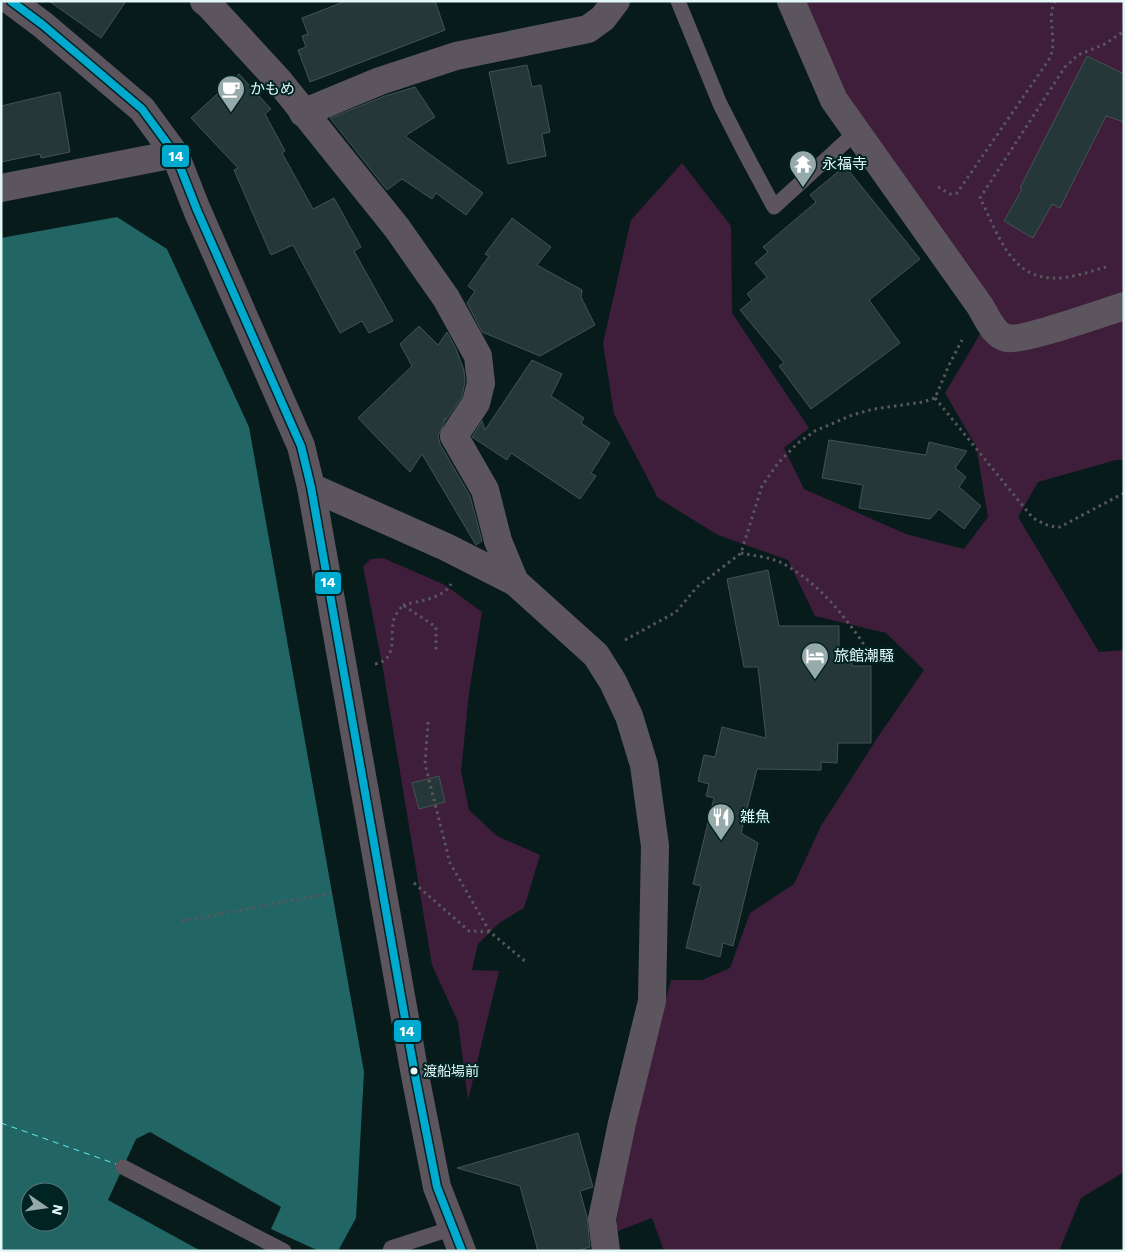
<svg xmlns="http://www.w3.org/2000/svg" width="1125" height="1252" font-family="'Work Sans','Noto Sans JP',sans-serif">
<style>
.green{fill:#3e1e3b}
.water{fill:#216565;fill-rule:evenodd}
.pier{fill:#081b1b}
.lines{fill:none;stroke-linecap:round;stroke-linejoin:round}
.ferry{stroke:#63eaeb;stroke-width:1;stroke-dasharray:6 5;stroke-linecap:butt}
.building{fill:#253738;stroke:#435353}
.path{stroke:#58575c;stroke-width:3;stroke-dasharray:2.5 4;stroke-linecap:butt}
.service{stroke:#5d555e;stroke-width:15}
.minor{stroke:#5d555e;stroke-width:28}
.tertiary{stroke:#5d555e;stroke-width:28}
.bus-1-casing{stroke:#002323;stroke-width:11}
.bus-1{stroke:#00a9ce;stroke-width:8}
.bus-dot{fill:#e4f7f7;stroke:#002323;stroke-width:2}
.labels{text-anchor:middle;stroke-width:4;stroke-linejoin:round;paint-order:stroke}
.bus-label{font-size:14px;fill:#e4f7f7;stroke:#002323;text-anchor:start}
.poi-label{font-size:15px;fill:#e4f7f7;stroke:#002323;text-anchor:start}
.line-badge{stroke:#002323;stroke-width:2}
.badge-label{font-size:14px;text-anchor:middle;font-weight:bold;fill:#fff}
</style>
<rect width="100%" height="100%" fill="#081b1b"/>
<g class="green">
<path d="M806,1h318v459h-8l-78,22 -20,35 81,135 25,-2v522l-43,26 -22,53h-395l-12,-33 -37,14 15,-96 41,-156h31l28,-12 20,-55 44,-29 27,-58 57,-89 46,-67 -38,-37 -71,-17 -27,-56 -70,-25 -60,-37 -44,-84 -11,-71 28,-123 51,-57 49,63 1,87 77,115 -25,20 20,41 102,45 58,15 24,-32 -12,-71 -31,-53 50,-84 -155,-220z"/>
<path d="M383,558l62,27 37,27 -13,81 -8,78 8,39 28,26 43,19 -16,53 -25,15 -21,21 -6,26 27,1 -31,129 -10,-78 -26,-57 -49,-296 -20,-103 8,-7z"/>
</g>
<path class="water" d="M117,217l50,32 82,178 115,645 -8,146 -18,33h-337v-1013zM30,1192h30v30h-30z"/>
<path class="pier" d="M150,1132l131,75 -10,22 48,22h-118l-93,-51 28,-61z"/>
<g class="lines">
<path class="ferry" d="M1,1123l115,41"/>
</g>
<g class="building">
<path d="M49,1h77l-25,37z"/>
<path d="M346,1h89l10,29 -135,52 -12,-32 8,-3 -4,-11 6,-2 -6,-16z"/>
<path d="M1087,56l37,18v48l-18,-6 -46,92 -8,-4 -19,34 -29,-17 18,-32 -2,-1z"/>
<path d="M527,65l5,22 9,-2 9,47 -8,2 4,22 -38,8 -19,-92z"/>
<path d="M239,74l32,35 -6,5 20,37 -3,2 31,56 21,-11 27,49 -7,4 39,70 -24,12 -7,-12 -22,12 -47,-88 -22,10 -37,-85 4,-2 -47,-50z"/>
<path d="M415,87l20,30 -30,19 78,57 -17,22 -30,-22 -4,6 -30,-20 -15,11 -57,-72 55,-22z"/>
<path d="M60,92l10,60 -29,6 -1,-4 -39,8v-56z"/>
<path d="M845,166l75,93 -51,41 31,43 -89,66 -32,-43 5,-3 -44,-53 12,-10 -5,-6 20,-17 -12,-14 13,-11 -5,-5 53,-45 -6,-7z"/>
<path d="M512,218l39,29 -14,18 45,25 -1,7 14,28 -55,31 -58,-24 -15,-29 8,-12 -7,-5 21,-30 -4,-2z"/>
<path d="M419,326l19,19 9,-13 9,17 8,21 1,12 -3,15 -16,23 -2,-2 1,3 -7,15 2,8 30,52 12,45 -6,4 -54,-91 -12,18 -52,-54 54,-52 -12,-22z"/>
<path d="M532,360l30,14 -11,22 33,22 -3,5 29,20 -19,30 5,3 -16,23 -69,-46 -4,7 -35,-23 10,-16 3,9z"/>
<path d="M829,440l97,15 3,-13 38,9 -12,17 11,9 -7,10 22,19 -17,23 -25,-20 -9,10 -71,-11 4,-23 -41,-7z"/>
<path d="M768,570l11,56h60v23h13v17h19v77h-33l-1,20 -16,-1v8l-64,-1 -16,64 17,10 -25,103 -10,-3 -3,14 -34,-9 15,-62 -8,-2 21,-86 -8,-2 3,-12 -11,-3 6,-26 11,2 7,-30 44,11 -8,-71h-14l-17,-88z"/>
<path d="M439,776l6,26 -26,7 -7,-26z"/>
<path d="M578,1133l15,54 -13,4 7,26 3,30 -14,4h-38l-18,-65 -63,-18z"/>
</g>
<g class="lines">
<g class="path">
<path d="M938,187l12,7 7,-1 91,-132c12,-19 -3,-40 7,-60"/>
<path d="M1106,267c-14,4 -34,11 -49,11 -47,2 -59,-45 -77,-80l85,-131 13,-12 27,-11 19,-13"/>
<path d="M935,398l97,119c9,6 17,10 28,10l64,-34"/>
<path d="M741,553c13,3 29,4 41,10 41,22 68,60 93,98"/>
<path d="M403,605c15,-4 40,-6 48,-21"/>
<path d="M625,640l51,-28 21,-25 44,-34 21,-67 16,-23 20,-20 17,-12 37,-16 22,-6 49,-7 12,-4 14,-33 13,-25"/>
<path d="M375,664c24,-5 14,-28 19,-45 1,-4 6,-10 9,-14l33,22v23"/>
<path d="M428,722l-3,42 25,99 40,69 36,30"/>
<path d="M414,883l55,48 21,1"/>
<path d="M182,921l149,-28"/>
</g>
<g class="service">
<path d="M678,1l42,103 24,47 30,56 82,-75"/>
<path d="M123,1167l161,84"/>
<path d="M390,1251l1,-3 62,-20"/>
</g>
<g class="minor">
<path d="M204,1l5,4 70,76 118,147 49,70 32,58 3,27 -5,20 -22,33 31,54 13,51 17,41"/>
<path d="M791,1l43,99 146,206c7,11 13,29 27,32 14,4 98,-26 117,-32"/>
<path d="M303,113l77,-32 76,-25 132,-27 15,-11 13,-17"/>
<path d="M1,188l174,-34"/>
<path d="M311,487l135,60 69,35 81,73 17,27 16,34 15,49 11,81 -3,155 -30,122 -20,96 4,32"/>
</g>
<path class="tertiary" d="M11,1l32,24 99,84 33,45 22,56 104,236 10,41 104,588 22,112 25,64"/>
<g class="bus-1-casing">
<path id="bus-1" d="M11,1l32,24 99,84 33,45 22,56 104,236 10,41 104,588 22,112 25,64"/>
</g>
<use href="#bus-1" class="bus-1"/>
</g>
<defs>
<g id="cafe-pin" transform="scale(1.4375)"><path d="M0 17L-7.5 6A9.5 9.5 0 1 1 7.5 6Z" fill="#97aaaa" stroke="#002323"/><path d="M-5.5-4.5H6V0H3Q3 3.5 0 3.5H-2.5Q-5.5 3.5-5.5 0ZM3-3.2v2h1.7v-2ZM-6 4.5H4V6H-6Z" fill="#fff"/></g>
<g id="temple-pin" transform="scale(1.4375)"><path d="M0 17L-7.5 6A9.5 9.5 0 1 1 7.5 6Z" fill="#97aaaa" stroke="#002323"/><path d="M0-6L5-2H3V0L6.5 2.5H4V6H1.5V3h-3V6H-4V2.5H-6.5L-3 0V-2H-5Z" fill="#fff"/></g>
<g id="hotel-pin" transform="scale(1.4375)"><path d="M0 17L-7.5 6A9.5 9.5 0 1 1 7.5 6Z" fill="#97aaaa" stroke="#002323"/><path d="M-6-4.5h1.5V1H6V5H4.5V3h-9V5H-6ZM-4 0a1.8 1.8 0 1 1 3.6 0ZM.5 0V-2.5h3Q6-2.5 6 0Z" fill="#fff"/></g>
<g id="restaurant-pin" transform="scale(1.4375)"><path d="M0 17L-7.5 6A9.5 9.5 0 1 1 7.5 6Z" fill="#97aaaa" stroke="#002323"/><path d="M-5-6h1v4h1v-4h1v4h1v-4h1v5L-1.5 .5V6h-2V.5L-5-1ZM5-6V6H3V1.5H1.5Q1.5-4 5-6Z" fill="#fff"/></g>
</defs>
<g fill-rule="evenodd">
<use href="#cafe-pin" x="231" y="89"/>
<use href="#temple-pin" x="803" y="164"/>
<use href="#hotel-pin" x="815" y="656"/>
<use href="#restaurant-pin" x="721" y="817"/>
</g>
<circle class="bus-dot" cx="414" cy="1071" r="4.5"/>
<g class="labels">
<g class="bus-label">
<text x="423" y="1076">渡船場前</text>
</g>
<g class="poi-label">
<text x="250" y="94">かもめ</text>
<text x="822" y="169">永福寺</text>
<text x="834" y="661">旅館潮騒</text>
<text x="740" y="822">雑魚</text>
</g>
</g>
<g class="line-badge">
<rect x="161" y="144" width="29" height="24" rx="5" fill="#00a9ce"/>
<rect x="314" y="571" width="28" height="24" rx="5" fill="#00a9ce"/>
<rect x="393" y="1019" width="29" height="24" rx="5" fill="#00a9ce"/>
</g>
<g class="badge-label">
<text x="176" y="161">14</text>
<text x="328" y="587">14</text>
<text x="407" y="1036">14</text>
</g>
<rect width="1125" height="1252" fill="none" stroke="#e4f7f7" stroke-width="5"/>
<g transform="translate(45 1207) rotate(103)"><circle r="24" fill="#002323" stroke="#5b7878"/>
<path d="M0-4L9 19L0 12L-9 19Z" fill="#97aaaa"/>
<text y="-8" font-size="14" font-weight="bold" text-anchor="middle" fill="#e4f7f7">N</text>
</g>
</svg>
